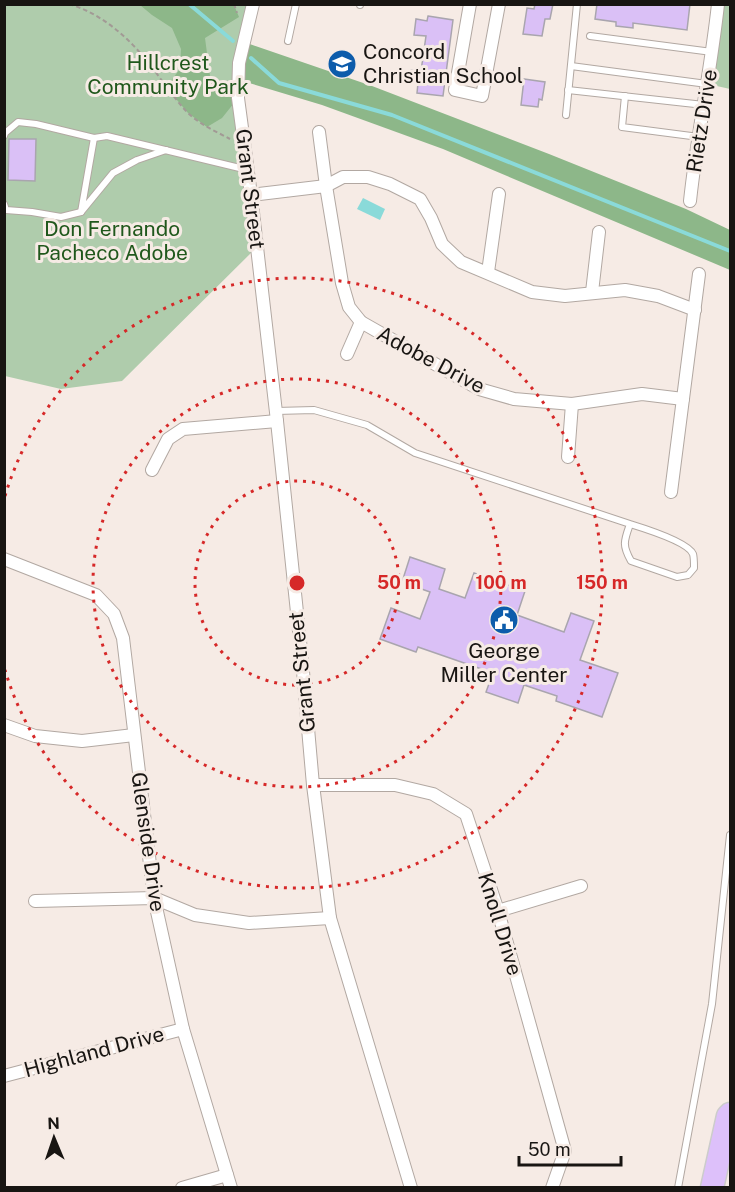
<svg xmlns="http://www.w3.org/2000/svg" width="735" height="1192" font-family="'Public Sans',sans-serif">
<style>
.green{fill:#afccac}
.forest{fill:#8db789}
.water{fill:#8adad9}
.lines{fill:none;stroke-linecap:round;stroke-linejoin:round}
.stream{stroke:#8adad9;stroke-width:4}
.building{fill:#dac0f6;stroke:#a9a5ae;stroke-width:1.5}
.lane-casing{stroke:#b2a8a2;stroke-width:8}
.street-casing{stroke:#b2a8a2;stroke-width:14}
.highway-casing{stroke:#cccccb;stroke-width:25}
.path{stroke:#a29a95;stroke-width:2;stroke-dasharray:4.5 3;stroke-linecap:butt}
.lane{stroke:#fff;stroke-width:6}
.street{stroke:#fff;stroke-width:12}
.highway{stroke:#ddc0fa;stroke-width:22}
.ring{fill:none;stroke:#d62828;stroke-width:3;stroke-dasharray:3 6}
.labels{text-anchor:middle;stroke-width:6;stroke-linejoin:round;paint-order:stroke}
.poi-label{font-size:21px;fill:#181512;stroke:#f6ebe5;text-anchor:start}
.park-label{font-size:21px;fill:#20581c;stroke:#f6ebe5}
.street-label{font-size:21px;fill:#181512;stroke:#f6ebe5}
.centre{fill:#d62828;stroke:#f6ebe5;stroke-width:3}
.ring-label{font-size:18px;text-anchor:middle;font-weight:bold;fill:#d62828;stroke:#f6ebe5;stroke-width:6;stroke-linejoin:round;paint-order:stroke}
</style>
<rect width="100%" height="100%" fill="#f6ebe5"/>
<g class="green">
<path d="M5,5h248l-14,58 18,184 -135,134 -61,8 -56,-13z"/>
<path d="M718,5h12v84l-22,-5z"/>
</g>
<g class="forest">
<path d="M140,5h94l5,12 -34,21 5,38 28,22 -16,20 -15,9 -19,-14 -22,-26 14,-18 1,-20 -9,-21 -20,-13z"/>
<path d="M244,42l128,44 177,68 137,55 44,21v40l-287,-121 -121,-44 -83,-25z"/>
</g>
<path class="water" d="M363,198l22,11 -5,11 -23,-11z"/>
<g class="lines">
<g class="stream">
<path d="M189,4l44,37"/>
<path d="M251,58l28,25 113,32 338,136"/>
</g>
</g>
<g class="building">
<path d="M535,4h18l-3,15h-5l-3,17 -19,-2 4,-26 7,1z"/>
<path d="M597,4h93l-3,26 -54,-7v5l-17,-2v-4l-21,-3z"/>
<path d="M428,16l25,4 -10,76 -26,-3 1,-10 -8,-1 1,-12 10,1 5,-35 -12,-1 2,-16 11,2z"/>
<path d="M524,79l21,3 -3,18 -3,-1 -1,8 -17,-2z"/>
<path d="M9,139h27l-1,42 -27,-1z"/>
<path d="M410,557l35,12 -6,20 26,9 9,-25 51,18 -8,24 47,17 7,-19 23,8 -14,39 38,13 -16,44 -46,-16 1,-5 -33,-11 -6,18 -32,-11 7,-19 -75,-26 -2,5 -36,-13 11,-31 29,11 10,-27 -28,-10z"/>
</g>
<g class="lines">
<g class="lane-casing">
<g id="lane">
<path d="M360,4v1"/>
<path d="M590,36l122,16"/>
<path d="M288,41l8,-37"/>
<path d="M571,66l136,18"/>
<path d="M568,90l136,15"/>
<path d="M625,96l-3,31 77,10"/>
<path d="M566,115l11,-111"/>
<path d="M4,136l1,-3 13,-11 18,2 58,14 13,-2 141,34"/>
<path d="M94,138l-13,74 32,-39 24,-13 29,-10"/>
<path d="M4,204l2,6 26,2 29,5 20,-5"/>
<path d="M276,411l38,-1 53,15 48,28 215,71c13,4 58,18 63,30 1,3 1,10 1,14l-6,7 -11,2 -46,-16c-9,-16 -7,-20 -1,-37"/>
<path d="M678,1188l34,-184 18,-169"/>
</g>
</g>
<g class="street-casing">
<g id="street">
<path d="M253,4l-14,59 -1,35 13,97 26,226 25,239 11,125 17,133 81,270"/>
<path d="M470,4l-15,86 27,6 17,-92"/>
<path d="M319,132l7,54 16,97 7,24 12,15 118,67 35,10 58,5 70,-10 41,5"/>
<path d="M251,195l75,-9 17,-9h25l22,7 30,15 11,19 11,26 19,18 71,30 33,4 60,-6 33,6 37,14"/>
<path d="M690,201c7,-66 21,-131 28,-197"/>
<path d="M488,272l11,-78"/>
<path d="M592,292l7,-60"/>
<path d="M347,354l14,-32"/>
<path d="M568,457l4,-53"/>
<path d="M152,470l16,-31 15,-10 94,-8"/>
<path d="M671,492l28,-218"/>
<path d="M4,559l92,36 18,19 9,24 31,260 29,131 48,159"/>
<path d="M4,725l31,11 47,5 52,-6"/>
<path d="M313,785h82l38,9 33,20 32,97 67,240 -13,37"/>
<path d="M35,901l119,-3 41,17 54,8 81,-5"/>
<path d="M498,911l83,-25"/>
<path d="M4,1076l179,-47"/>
<path d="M182,1188l45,-13"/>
</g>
</g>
<g class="highway-casing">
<path id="highway" d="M712,1188l16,-72 2,-2"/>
</g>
<g class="path">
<path d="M69,4c31,9 58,32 78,57 13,16 25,35 40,51 12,12 28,19 43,27"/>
<path d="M234,4l3,9"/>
</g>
<use href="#lane" class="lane"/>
<use href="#street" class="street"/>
<use href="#highway" class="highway"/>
</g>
<g class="ring">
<circle cx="297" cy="583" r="102"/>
<circle cx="297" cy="583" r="204"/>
<path d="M5 496A305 305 0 1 1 5 670"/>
</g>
<defs>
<g id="school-disc" transform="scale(1.5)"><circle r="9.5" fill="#0d5cab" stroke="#f6ebe5"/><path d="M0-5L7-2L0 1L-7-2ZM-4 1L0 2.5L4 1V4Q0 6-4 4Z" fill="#fff"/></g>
<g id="civic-disc" transform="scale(1.5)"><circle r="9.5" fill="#0d5cab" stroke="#f6ebe5"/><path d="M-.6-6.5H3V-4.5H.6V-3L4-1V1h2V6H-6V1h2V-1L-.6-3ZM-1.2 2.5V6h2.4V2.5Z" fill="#fff"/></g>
</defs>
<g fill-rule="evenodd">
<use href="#school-disc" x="342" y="64"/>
<use href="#civic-disc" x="504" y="620"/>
</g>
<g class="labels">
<g class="poi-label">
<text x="363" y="59">Concord<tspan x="363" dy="24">Christian School</tspan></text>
<text x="504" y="658" text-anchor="middle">George<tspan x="504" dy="24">Miller Center</tspan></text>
</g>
<g class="park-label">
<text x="168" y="70">Hillcrest<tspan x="168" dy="24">Community Park</tspan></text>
<text x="112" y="236">Don Fernando<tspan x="112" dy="24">Pacheco Adobe</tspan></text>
</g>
<g class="street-label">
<text transform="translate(702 121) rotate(-81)" y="7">Rietz Drive</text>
<text transform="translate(250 189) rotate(83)" y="7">Grant Street</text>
<text transform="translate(431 360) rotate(28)" y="7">Adobe Drive</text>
<text transform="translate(302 672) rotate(-96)" y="7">Grant Street</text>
<text transform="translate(148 842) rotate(82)" y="7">Glenside Drive</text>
<text transform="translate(500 924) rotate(73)" y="7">Knoll Drive</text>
<text transform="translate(94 1052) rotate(-15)" y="7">Highland Drive</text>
</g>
</g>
<circle cx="297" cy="583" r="9" class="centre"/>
<g class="ring-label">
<text x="399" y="589">50 m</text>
<text x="501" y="589">100 m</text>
<text x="602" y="589">150 m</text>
</g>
<rect width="735" height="1192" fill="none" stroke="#181512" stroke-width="12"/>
<g transform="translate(54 1138) rotate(358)" stroke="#f6ebe5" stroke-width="4.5" paint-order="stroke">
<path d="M0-4.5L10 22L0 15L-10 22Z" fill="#181512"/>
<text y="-9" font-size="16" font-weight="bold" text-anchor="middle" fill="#181512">N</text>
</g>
<path d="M519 1156v9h102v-9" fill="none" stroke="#181512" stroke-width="3"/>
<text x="528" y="1156" font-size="18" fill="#181512" stroke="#f6ebe5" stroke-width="4.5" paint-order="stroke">50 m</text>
</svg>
